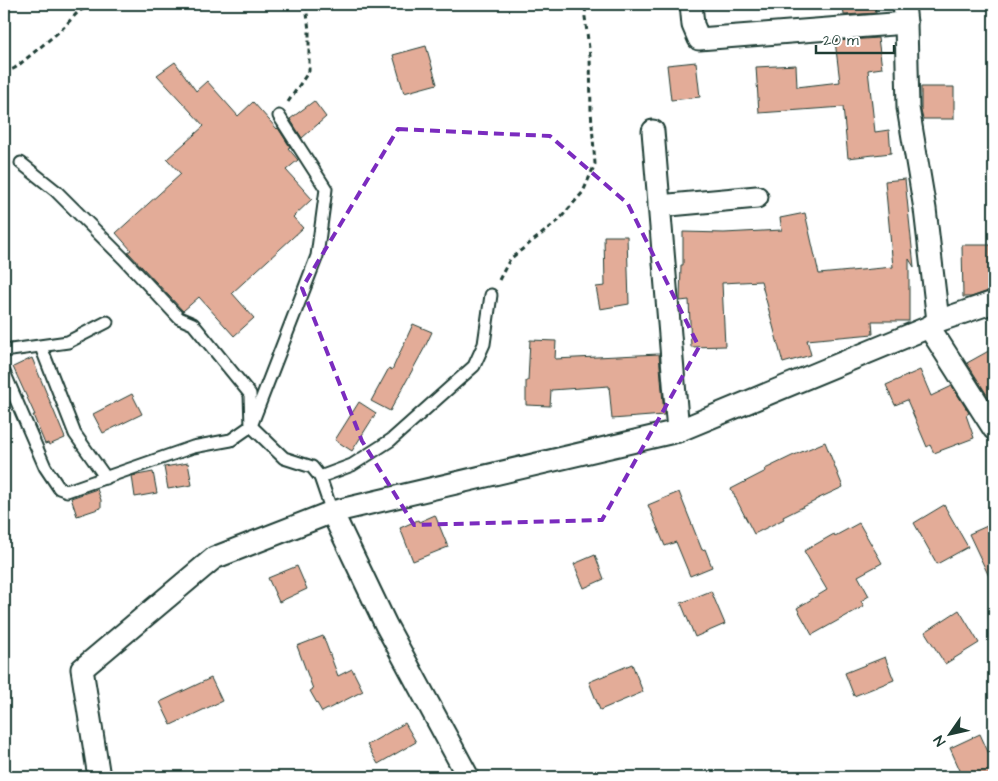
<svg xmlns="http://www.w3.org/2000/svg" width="998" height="781" font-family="'Architects Daughter',sans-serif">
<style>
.building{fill:#e3ac98;stroke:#1f3d34}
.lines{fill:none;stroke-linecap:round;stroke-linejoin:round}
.lane-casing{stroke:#1f3d34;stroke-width:15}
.street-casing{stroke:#1f3d34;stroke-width:25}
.path{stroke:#1f3d34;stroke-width:3;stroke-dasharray:5 4;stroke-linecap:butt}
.lane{stroke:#fff;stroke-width:11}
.street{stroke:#fff;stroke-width:21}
.marked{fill:none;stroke:#7b2cbf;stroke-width:4;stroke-dasharray:10 6;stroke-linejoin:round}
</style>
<rect width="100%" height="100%" fill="#fff"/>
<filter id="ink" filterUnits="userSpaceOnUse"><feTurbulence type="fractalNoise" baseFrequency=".02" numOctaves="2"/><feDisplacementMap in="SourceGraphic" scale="10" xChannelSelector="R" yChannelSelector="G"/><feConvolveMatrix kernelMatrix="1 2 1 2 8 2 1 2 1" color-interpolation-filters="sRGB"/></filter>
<g filter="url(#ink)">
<g class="building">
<path d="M843,4h32l1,9 -32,2z"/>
<path d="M878,38l4,30 -14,2 7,62 14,-2 2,23 -43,5 -5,-51 -84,6 -3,-46 40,-2 1,22 43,-5 -5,-41z"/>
<path d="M426,46l11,38 -33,9 -11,-38z"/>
<path d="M175,62l21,29 11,-10 31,35 15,-14 24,27 1,-1 12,19 -2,1 10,12 -12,10 26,29 -19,18 10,11 -71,65 22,25 -20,18 -35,-39 -16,14 -55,-59 3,-2 -15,-17 65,-59 -14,-15 37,-33 -47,-51z"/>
<path d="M696,62l4,35 -29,3 -4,-35z"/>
<path d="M921,87h33v32h-31l-2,-8z"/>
<path d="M314,101l12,16 -24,21 -12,-19z"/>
<path d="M905,179l9,88 -5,-8v62h-37l1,13 -66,6 4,15 -28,8 -22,-82 -39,2 3,63 -34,1 -2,-47 -9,1 1,-36h2v-33l41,1 58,-3 -2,-12 25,-5 14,61 74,-7 -8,-86z"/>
<path d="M604,236h23l2,68 -29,5 -4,-22 9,-1z"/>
<path d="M962,245h29v45l-20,7h-8z"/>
<path d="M413,324l19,8 -7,15 -35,64 -19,-10 18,-33 3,2z"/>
<path d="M530,340l26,1 -1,18 104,-5 5,61 -52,4 -3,-33 -58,4 -1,16 -24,-1v-24h2z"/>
<path d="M994,348v58l-27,-43z"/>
<path d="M32,358l33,80 -16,7 -1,-2 -3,1 -12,-29h2l-22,-48z"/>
<path d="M920,370l11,26 21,-10 17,27 -3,2 8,23 -40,15 -4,-8 -3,2 -20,-47 -12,5 -9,-20z"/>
<path d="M132,394l10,20 -39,19 -10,-19z"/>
<path d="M359,402l17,11 -24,38 -17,-11z"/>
<path d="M825,442l18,45 -28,13v1l-32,16 1,2 -30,15 -23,-45 35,-18 -1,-2 27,-13z"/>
<path d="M188,463l4,22 -24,4 -4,-22z"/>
<path d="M153,472l4,21 -22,4 -3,-21z"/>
<path d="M97,489l4,11v8l-24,8 -6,-18z"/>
<path d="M679,492l23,58 3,-1 7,18 -22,9 -14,-34 -11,4 -17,-41z"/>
<path d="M944,505l24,42 -31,17 -23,-41z"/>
<path d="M435,515l13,32 -35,14 -13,-33 18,-8 1,2z"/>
<path d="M859,523l23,40 -24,13 11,20 -8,5 3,5 -52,29 -15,-27 30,-18 -23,-39 30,-17 1,2z"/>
<path d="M994,523v64l-25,-53z"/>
<path d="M595,555l9,24 -20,9 -10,-24z"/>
<path d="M297,566l10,23 -28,13 -11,-24z"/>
<path d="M711,591l14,33 -30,13 -14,-34z"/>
<path d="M959,610l20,33 -34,21 -20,-32z"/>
<path d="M323,636l15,40 14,-7 11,22 -41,21 -12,-21 3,-2 -16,-43z"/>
<path d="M885,657l9,23 -40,16 -9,-23z"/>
<path d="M632,664l11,28 -43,18 -11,-28z"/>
<path d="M211,678l11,23 -51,24 -11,-23z"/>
<path d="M405,723l11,19 -38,22 -11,-19z"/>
<path d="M980,734l14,31v12h-31l-13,-29z"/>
</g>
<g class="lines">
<g class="lane-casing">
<g id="lane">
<path d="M21,163l35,28 67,67 56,60 14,6 57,70 1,32 33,32 28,9 8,10 12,35"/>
<path d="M41,347l34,87 31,44"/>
<path d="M4,351l64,-9 39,-20"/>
<path d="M4,372l41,95 14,21 8,3 126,-44 38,-7 20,-14 66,-170 9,-67 -47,-73"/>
<path d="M320,477l32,-12 39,-25 83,-74 10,-22 7,-49"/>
</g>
</g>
<g class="street-casing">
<g id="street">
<path d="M691,4l2,21 6,14 207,-16"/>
<path d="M904,4l2,19 2,85 17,101 13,112"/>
<path d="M653,131l25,300"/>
<path d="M659,206l98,-9"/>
<path d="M929,327l65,102"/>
<path d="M99,777l-17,-108 132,-111 118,-46"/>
<path d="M468,777l-82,-152 -54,-113 346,-81 251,-104 9,-6 56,-19"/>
</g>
</g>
<g class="path">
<path d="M4,73l11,-5 46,-38 18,-19 17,-7"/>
<path d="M288,102l21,-31v-40l-3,-27"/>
<path d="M499,280l11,-21 48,-38 25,-29 12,-28 -4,-53 -1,-55 -5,-39 1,-13"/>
</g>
<use href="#lane" class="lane"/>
<use href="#street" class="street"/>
</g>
</g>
<path class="marked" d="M398,129l152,7 78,68 71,143 -97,173 -188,5 -52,-84 -60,-153z"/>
<rect width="998" height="781" fill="none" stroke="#fff" stroke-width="20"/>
<rect x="10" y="10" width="978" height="761" fill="none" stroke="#1f3d34" stroke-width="2" filter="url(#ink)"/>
<g transform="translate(950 734) rotate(236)" stroke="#ffffff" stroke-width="4" paint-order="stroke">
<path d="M0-4L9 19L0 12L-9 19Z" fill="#1f3d34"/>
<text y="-8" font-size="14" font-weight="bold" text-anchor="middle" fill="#1f3d34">N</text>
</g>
<path d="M816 45v8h78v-8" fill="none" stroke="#1f3d34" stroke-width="2.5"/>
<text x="823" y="45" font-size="15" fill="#1f3d34" stroke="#ffffff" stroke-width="4" paint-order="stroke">20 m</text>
</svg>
